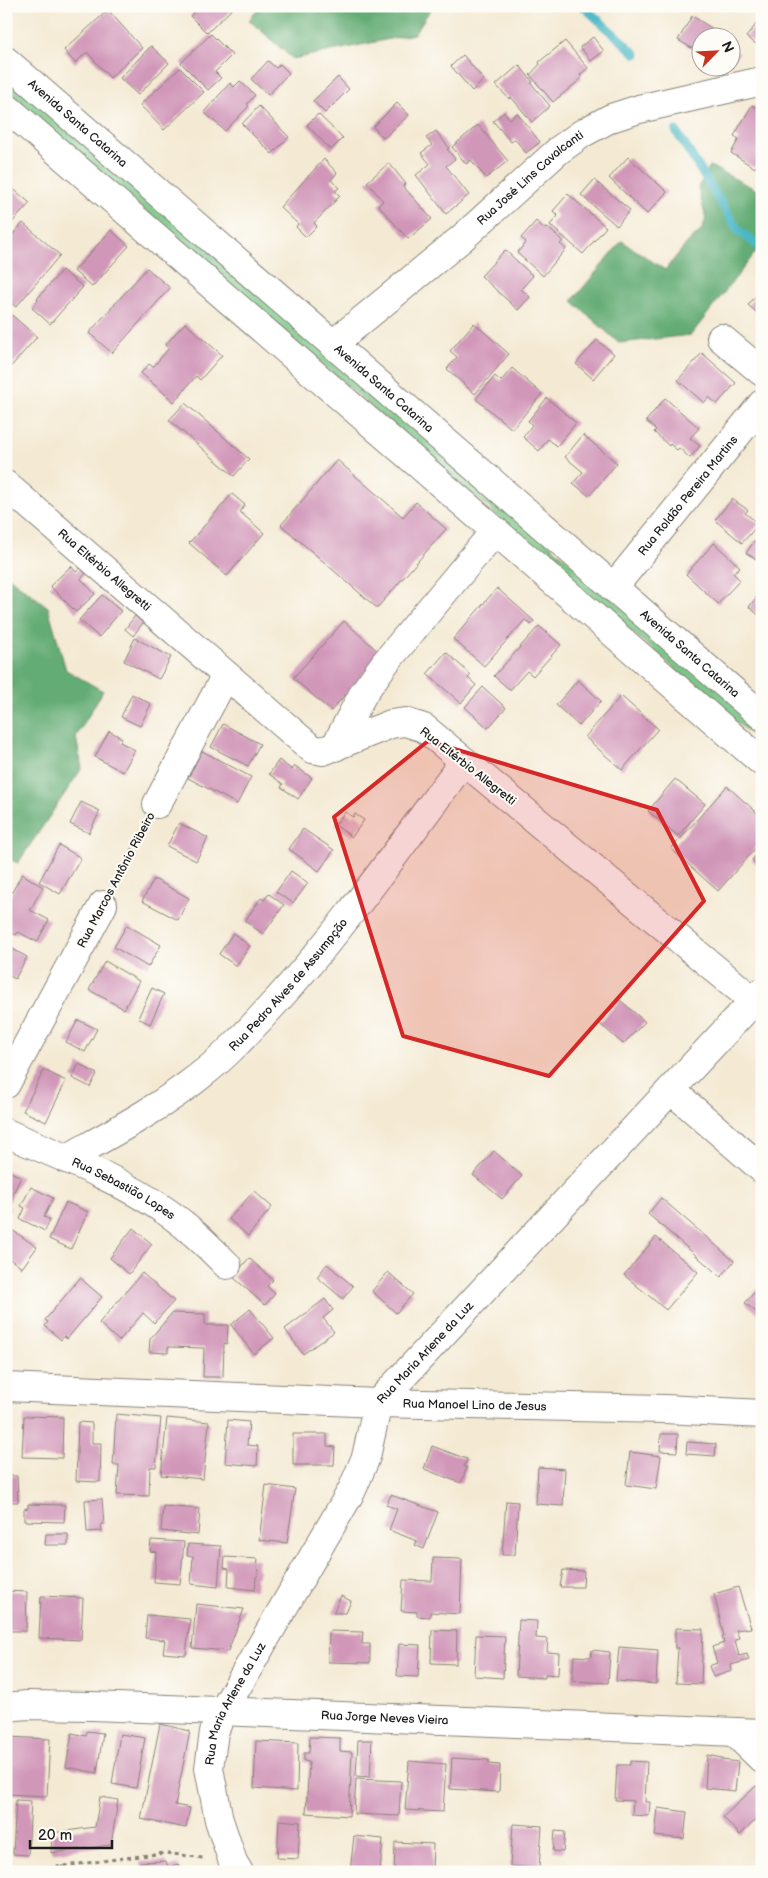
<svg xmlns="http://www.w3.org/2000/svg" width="768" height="1878" font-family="'Balsamiq Sans',sans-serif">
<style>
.green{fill:#7ac888;stroke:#4b7252}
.forest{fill:#63ac74;stroke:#406448}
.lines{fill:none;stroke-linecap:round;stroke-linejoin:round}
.stream{stroke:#4bb8c6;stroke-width:9}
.building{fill:#d197b9}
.minor-casing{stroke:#888378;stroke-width:30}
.major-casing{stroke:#888378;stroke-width:30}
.path{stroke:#888378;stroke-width:3;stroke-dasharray:4 4;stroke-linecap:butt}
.minor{stroke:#fff;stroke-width:28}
.major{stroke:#fff;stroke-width:28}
.marked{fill:#d62828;fill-opacity:0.2;stroke:#d62828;stroke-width:4;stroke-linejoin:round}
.labels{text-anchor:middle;stroke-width:4;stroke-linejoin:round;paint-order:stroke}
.street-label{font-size:12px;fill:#1c1c1c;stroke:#fdfcf7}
</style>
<rect width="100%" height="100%" fill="#fdfcf7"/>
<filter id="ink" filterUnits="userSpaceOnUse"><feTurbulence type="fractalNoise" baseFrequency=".02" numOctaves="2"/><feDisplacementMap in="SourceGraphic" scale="10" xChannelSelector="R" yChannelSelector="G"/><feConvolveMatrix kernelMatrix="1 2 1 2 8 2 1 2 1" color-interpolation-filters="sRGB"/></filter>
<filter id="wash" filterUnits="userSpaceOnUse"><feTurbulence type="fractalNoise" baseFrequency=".0096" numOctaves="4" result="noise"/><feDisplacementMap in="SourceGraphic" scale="20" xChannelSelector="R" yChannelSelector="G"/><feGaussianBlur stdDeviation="1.12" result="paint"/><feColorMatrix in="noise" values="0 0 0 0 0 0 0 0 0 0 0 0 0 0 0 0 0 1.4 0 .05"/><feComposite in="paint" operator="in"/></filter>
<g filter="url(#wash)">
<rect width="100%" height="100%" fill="#f4ead4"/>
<path class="green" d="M6,75l756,653v16l-756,-653z"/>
<g class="forest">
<path d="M261,6h172l-19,28 -121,25 -44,-39z"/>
<path d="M710,166l49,25 3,-4v57l-71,91 -72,8 -47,-42 50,-60 43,29 23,-28 13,-11 5,-12 -8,-31z"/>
<path d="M6,575l42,32 18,63 37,21 -27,46 6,31 -64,95 -12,-5z"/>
</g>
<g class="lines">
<g class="stream">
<path d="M583,6l53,48"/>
<path d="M676,131l62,99 24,19"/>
</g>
</g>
<g id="blocks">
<g class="building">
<path d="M200,6h35l-28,27 -17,-17z"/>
<path d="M108,10l34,38 -32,30 -23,-26 -12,11 -11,-13z"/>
<path d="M692,16l31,19 -1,3h-22v15l-22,-13z"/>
<path d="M762,17v31l-16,-11z"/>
<path d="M211,34l21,21 -17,17 6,6 -13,12 -27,-27z"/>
<path d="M593,37l11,14 -13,10 -11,-14z"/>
<path d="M565,41l23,27 -8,7 2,3 -29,24 -23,-27 10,-11 -1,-2z"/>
<path d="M151,46l18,17 -31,32 -18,-17z"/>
<path d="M730,48l9,5 -9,13z"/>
<path d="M463,55l21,25 -12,11 -21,-25z"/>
<path d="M268,61l8,7 4,-4 9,9 -21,22 -17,-16z"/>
<path d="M519,65l14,17 -2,1 19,23 -18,16 -21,-25 -2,2 -13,-14z"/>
<path d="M180,68l24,24 -40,38 -24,-25z"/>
<path d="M338,77l11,12 -24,24 -12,-12z"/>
<path d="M240,81l15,14 -8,9 2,2 -24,25 -21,-19 26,-29 4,4z"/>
<path d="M397,103l12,12 -25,23 -11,-11z"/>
<path d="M752,105l10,6v46l-7,11 -24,-15 8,-14 -5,-3z"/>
<path d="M259,106l30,31 -17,17 -30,-30z"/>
<path d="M504,112l6,7 7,-6 23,29 -14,11 -11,-14 -4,3 -18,-21z"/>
<path d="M318,114l25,24 -12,12 -24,-25z"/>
<path d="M478,125l30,36 -22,17 -15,-18 -5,4 -14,-17z"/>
<path d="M436,131l13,17 -2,1 8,10 -9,7 23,29 -23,19 -30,-39 14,-11 -9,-11 11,-8 -6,-7z"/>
<path d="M628,157l39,35 -20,22 -38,-36z"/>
<path d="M324,159l13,14 -6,7 8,8 -4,3 5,5 -26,27 3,3 -11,11 -10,-10 2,-3 -18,-17z"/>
<path d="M389,163l17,21 -3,2 29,33 -24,20 -30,-34 5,-4 -16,-19z"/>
<path d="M594,180l36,30 -13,16 -36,-31z"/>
<path d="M6,183l24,20 -24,26z"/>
<path d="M568,194l38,33 -23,27 -33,-29 8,-9 -5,-5z"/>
<path d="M536,221l9,8 2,-2 16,14 -3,3 6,5 -23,27 -26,-23 9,-11 -5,-4z"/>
<path d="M23,223l37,32 -44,52 -10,-8v-57z"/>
<path d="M111,230l18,16 -37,41 -18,-16z"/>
<path d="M505,250l28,26 -12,13 9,8 -12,13 -37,-34z"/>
<path d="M147,268l23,20 -58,65 -23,-20z"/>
<path d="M62,270l21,17 -33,37 -18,-16 6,-8 -1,-1z"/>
<path d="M762,289v28l-14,-12z"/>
<path d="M6,310l31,27 -31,35z"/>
<path d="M185,323l37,32 -22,25 -4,-4 -22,26 -33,-29 8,-9 4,3 16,-19 -4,-3z"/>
<path d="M474,323l35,31 -34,40 -28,-25 10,-12 -7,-6z"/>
<path d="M597,340l17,14 -21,25 -17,-15z"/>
<path d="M702,353l34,30 -19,21 -8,-7 -5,6 -26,-23z"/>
<path d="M512,368l30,26 -30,35 -36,-30 19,-23 6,5z"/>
<path d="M547,398l29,25 -19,23 -9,-7 -9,12 -16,-14 9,-12 -4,-4z"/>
<path d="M665,398l34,30 -9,10 10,8 -10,12 -11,-10 -2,2 -7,-6 -1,2 -15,-14 2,-2 -10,-9z"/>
<path d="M185,403l64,56 -15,17 -65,-56z"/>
<path d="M583,435l34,28 -28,33 -16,-13 10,-11 -18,-15z"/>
<path d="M337,460l66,57 13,-15 30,27 -69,79 -96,-83z"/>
<path d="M232,494l13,11 -5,7 24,21 -37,43 -38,-33z"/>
<path d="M732,499l16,11 -3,3 14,11 -17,19 -27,-23z"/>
<path d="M755,540l7,4v11l-4,5 -12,-7z"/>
<path d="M714,543l26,24 -7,6 7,7 -22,24 -32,-30z"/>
<path d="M71,566l5,6 4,-4 6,5 -5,6 14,15 -19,18 -26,-26z"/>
<path d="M497,588l37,33 -3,4 -6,-5 -41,46 -31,-27z"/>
<path d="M759,594l3,2v22l-13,-11z"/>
<path d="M102,595l19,16 -22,26 -20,-17z"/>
<path d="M135,616l8,7 -10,13 -8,-7z"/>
<path d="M344,621l37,33 -50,57 -38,-33z"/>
<path d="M539,626l22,19 -28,31 -6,-5 -17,19 -16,-14z"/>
<path d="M135,638l36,19 -12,22 -35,-18z"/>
<path d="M446,652l25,23 -3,3 8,7 -15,18 -34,-29z"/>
<path d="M578,680l23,21 -22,25 -23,-21z"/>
<path d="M483,687l23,21 -18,20 -23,-21z"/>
<path d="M132,694l19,10 -11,22 -19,-9z"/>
<path d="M621,696l37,33 -36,41 -37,-33z"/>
<path d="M223,724l37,20 -12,22 -37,-19z"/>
<path d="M109,731l13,7 -2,4 15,8 -12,22 -28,-15z"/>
<path d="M202,751l49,26 -14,27 -49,-26z"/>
<path d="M279,760l13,10 3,-4 17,12 -14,21 -17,-12 2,-3 -14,-10z"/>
<path d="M675,779l30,25 -27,32 -30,-25z"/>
<path d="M727,786l35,31v24l-44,50 -47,-42z"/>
<path d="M81,802l19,9 -11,22 -19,-9z"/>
<path d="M345,812l8,5 2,-3 9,6 -12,17 -17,-12z"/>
<path d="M179,823l29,15 -12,23 -29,-15z"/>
<path d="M303,829l31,21 -15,21 -30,-22z"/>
<path d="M59,845l22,13 -21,36 -21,-12z"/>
<path d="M762,848v20l-10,-8z"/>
<path d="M291,871l17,12 -15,20 -17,-11z"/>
<path d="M22,874l21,13 -13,23 19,10 -12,22 -19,-10 -2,3 -10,-5v-27z"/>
<path d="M154,879l35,19 -11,22 -36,-19z"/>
<path d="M269,894l15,11 -21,29 -18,-13 16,-23 3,2z"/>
<path d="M127,925l34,20 -13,22 -34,-20z"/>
<path d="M233,933l17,13 -14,20 -17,-12z"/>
<path d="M9,947l18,10 -12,22 -9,-5v-23z"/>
<path d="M105,961l34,20 -15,28 -35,-19z"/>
<path d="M152,988l12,6 -14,30 -12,-6z"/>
<path d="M620,1000l25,22 -22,22 -24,-21z"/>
<path d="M78,1020l19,9 -12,23 -19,-10z"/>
<path d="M79,1064l18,10 -7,13 -18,-9z"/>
<path d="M44,1070l22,11 -20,41 -23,-11z"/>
<path d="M494,1151l28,25 -20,23 -29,-24z"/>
<path d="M6,1170l15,7 -14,29 3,2 -4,8z"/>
<path d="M31,1187l22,11 -9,19 6,3 -5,11 -25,-12 5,-11 -4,-2z"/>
<path d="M254,1191l18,16 -24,29 -19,-17z"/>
<path d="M661,1198l73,63 -13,16 -73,-63z"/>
<path d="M66,1202l22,10 -17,37 -22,-10z"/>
<path d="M6,1226l31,21 -15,21 -16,-12z"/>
<path d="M133,1228l19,16 -23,30 -19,-16z"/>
<path d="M656,1237l42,35 -32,38 -42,-35z"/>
<path d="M249,1258l24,22 -6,6 8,8 -10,11 -32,-28z"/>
<path d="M327,1264l26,22 -10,13 -26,-22z"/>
<path d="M388,1272l25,22 -17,19 -24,-22z"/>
<path d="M142,1273l32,28 -20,22 -11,-10 -24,28 -20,-18z"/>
<path d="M80,1278l22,19 -35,42 -3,-3 -3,4 -16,-14 3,-4 -3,-2z"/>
<path d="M760,1286l2,2v29l-17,-14z"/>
<path d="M325,1299l8,11 -10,8 11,14 -31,22 -18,-25z"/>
<path d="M250,1309l24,29 -20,16 -23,-29z"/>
<path d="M172,1313l33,1v11h23l-1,19 -3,-1 -1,34h-20l1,-29 -36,-1v6l-19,-1 1,-13z"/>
<path d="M116,1414l45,4 -5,49h-6l-1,29 -32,-1 2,-30h-6z"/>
<path d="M24,1416l39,1 -1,41 -40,-1z"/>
<path d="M167,1418l42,4 -6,57 -42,-4z"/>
<path d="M228,1420l21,2 -2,23 11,1 -1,20 -32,-3z"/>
<path d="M78,1422l14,1v20h9l-1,39 -24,-1z"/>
<path d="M293,1434h34v12l8,1 -1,18h-41z"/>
<path d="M661,1434h17l-1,18 -17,-1z"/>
<path d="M687,1442l29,2 -1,12 -29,-2z"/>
<path d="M432,1446l35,13 -3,8h3l-6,16 -37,-14z"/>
<path d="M630,1452l31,4 -5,33 -30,-4z"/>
<path d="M538,1467l27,2 -2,37 -27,-2z"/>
<path d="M7,1476h10l1,26h-12z"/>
<path d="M266,1485l29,4 -8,54 -28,-3z"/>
<path d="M391,1495l47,17 -14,37 -9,-4 2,-4 -28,-11 8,-21 -11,-4z"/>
<path d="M102,1499l2,25h-3l1,7 -15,1 -2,-32z"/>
<path d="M506,1501l12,1 -3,53h-13z"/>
<path d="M28,1504l37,1 -1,17 -40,-1v-12l4,-1z"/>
<path d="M163,1506l37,3 -2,26 -37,-4z"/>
<path d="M46,1534h22v11h-23z"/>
<path d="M151,1540l33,2 -4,42 -26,-2 2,-30 -6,-1z"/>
<path d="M188,1544l33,2 -3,41 -27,-3 2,-28 -6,-1z"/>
<path d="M225,1557l33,2 -1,9 2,2 -1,5 -2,2 -1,13 -27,-3 1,-18 -5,-1z"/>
<path d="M433,1558l29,1 -2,55 -30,-2v5l-13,-1v-4l-16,-1 2,-31 29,1z"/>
<path d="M563,1570l21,1 -1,16h-23z"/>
<path d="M738,1587l13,41 -15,2 3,8 -4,2 4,16 8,-2 2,6 -18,5 1,6 -19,6 -4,-11 8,-3 -5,-16 12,-4 -2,-6 2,-1 -10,-42z"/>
<path d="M6,1591l21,1 -1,39h-20z"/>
<path d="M41,1596l42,2 -2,42 -42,-2z"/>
<path d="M341,1596l10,5 -5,12h-13z"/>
<path d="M196,1604l48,5 -16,42 -36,-3z"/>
<path d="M147,1615l43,4 -4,36 -23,-2 2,-13 -20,-2z"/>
<path d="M519,1620l18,1 -1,17 12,1 -1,13 12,1 -1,22 -13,-1v4l-29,-2z"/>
<path d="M675,1628l28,1 -2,55 -25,-1 2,-35h-3z"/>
<path d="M432,1630l25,1 -1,33 -25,-1z"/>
<path d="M329,1631l34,1 -1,12h8v19l-42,-1z"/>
<path d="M476,1635l29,1 -2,42 -29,-2z"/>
<path d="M399,1644l21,1 -2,32 -21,-1z"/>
<path d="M619,1647l39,3 -2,34 -40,-3z"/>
<path d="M592,1650l18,2 -2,31 -36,-2 2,-25 17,1z"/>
<path d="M160,1724l30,7 -15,74 15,3 -4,20 -45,-9z"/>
<path d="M87,1731l16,2 -6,40 -31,-6 6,-34 14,3z"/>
<path d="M120,1734l25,4 -9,50 -24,-4z"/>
<path d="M7,1737l43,2 -3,57 -41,-2z"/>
<path d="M310,1737l30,1v13l12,1 -3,64 -43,-3 3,-51 -5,-1v-8h5z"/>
<path d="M358,1740h14l-2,37 -14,-1z"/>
<path d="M256,1741l42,2 -1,48 -43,-3z"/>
<path d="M707,1755l15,3v2l16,2 -3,29 -30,-3z"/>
<path d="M452,1758l37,2v4l11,1 -1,27 -49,-3z"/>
<path d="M409,1761l37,3 -3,48 -38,-2z"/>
<path d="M630,1761l17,1 -2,40h5l-1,14 -17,-1 1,-14 -18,-1 2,-35h13z"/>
<path d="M356,1779l45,2 -2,35 -45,-2z"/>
<path d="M756,1786l6,6 -2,4 2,2v16l-22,21 -17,-18z"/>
<path d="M100,1797l18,3 -7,45 -60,8 1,-20 43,-6z"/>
<path d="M16,1800l15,1 -3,54 -15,-1z"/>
<path d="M658,1808l29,4 -3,27 -29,-3z"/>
<path d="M279,1820l21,2 -2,37 -21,-1z"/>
<path d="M513,1824l29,2 -3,42 -29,-2z"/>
<path d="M555,1831l10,1 -2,20 -10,-1z"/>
<path d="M354,1836l29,3 -3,33h-30z"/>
<path d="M395,1842l38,2 -1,28h-38z"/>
<path d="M166,1861l2,6 10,-3 3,8h-39l-2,-10z"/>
<path d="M115,1867l2,5h-24l-1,-1z"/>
</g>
</g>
</g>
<g filter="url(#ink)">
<use href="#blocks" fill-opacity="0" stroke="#888378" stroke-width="1"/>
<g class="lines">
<g class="minor-casing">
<g id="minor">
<path d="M721,338l41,34"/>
<path id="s1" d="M333,344l128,-105 98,-89 24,-17 28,-15 28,-9 123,-28"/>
<path id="s2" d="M6,485l306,264 11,2 68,-27 14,-2 19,6 330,273"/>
<path id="s3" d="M613,588l149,-184"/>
<path d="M335,747l29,-55 21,-29 110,-132"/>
<path d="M157,804l69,-129"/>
<path d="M6,1084l97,-179"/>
<path d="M671,1090l91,79"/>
<path id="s4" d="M6,1133c54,23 112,45 161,79 22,15 41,34 60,53"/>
<path id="s5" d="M66,1159c46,-26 94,-51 135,-84 25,-19 47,-43 68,-66 72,-77 132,-164 195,-248"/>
<path id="s6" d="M6,1387l372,16 287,6 97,5"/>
<path id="s7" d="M6,1707l21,-2 65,1 670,27"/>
<path d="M734,1732l28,27"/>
<path id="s8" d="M239,1872l-6,-10 -14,-42 -10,-52 5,-36 9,-21 129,-221 14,-33 12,-54 384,-411"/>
</g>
</g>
<g class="major-casing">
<g id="major">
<path id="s9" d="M6,61l756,655"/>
<path d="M6,107l756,655"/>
</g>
</g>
<g class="path">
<path d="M116,880l29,-53"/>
<path d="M61,1866l5,6"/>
<path d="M16,1872l149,-19 38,5"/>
</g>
<use href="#minor" class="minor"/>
<use href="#major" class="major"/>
</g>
</g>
<path class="marked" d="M428,741l229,69 47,91 -155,175 -146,-40 -69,-219z"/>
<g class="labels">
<g class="street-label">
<text dy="4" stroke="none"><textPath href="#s9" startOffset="95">Avenida Santa Catarina</textPath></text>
<text dy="4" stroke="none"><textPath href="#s1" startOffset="258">Rua José Lins Cavalcanti</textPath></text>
<text dy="4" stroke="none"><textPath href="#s9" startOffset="500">Avenida Santa Catarina</textPath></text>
<text dy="4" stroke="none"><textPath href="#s3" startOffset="119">Rua Roldão Pereira Martins</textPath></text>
<text dy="4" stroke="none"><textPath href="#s2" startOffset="130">Rua Eltérbio Allegretti</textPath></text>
<text dy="4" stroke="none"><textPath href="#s9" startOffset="905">Avenida Santa Catarina</textPath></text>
<text transform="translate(468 766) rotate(38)" y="4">Rua Eltérbio Allegretti</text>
<text transform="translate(116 880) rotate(-62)" y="4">Rua Marcos Antônio Ribeiro</text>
<text dy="4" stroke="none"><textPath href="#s5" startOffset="285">Rua Pedro Alves de Assumpção</textPath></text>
<text dy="4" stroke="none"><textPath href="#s4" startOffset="130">Rua Sebastião Lopes</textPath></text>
<text dy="4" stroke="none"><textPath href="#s8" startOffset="584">Rua Maria Arlene da Luz</textPath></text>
<text dy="4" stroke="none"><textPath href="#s6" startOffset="469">Rua Manoel Lino de Jesus</textPath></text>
<text dy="4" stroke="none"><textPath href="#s8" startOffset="179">Rua Maria Arlene da Luz</textPath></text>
<text dy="4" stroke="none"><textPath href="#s7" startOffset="379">Rua Jorge Neves Vieira</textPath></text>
</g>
</g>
<rect width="768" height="1878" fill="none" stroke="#fdfcf7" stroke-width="25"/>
<g transform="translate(716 52) rotate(66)"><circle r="24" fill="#fdfcf7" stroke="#a3a29f"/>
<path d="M0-4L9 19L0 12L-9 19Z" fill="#c8321e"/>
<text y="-8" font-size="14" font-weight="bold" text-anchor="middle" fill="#1c1c1c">N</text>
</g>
<path d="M30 1840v8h82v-8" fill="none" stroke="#1c1c1c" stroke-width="2.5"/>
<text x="38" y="1840" font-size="15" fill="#1c1c1c" stroke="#fdfcf7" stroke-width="4" paint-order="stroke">20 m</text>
</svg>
